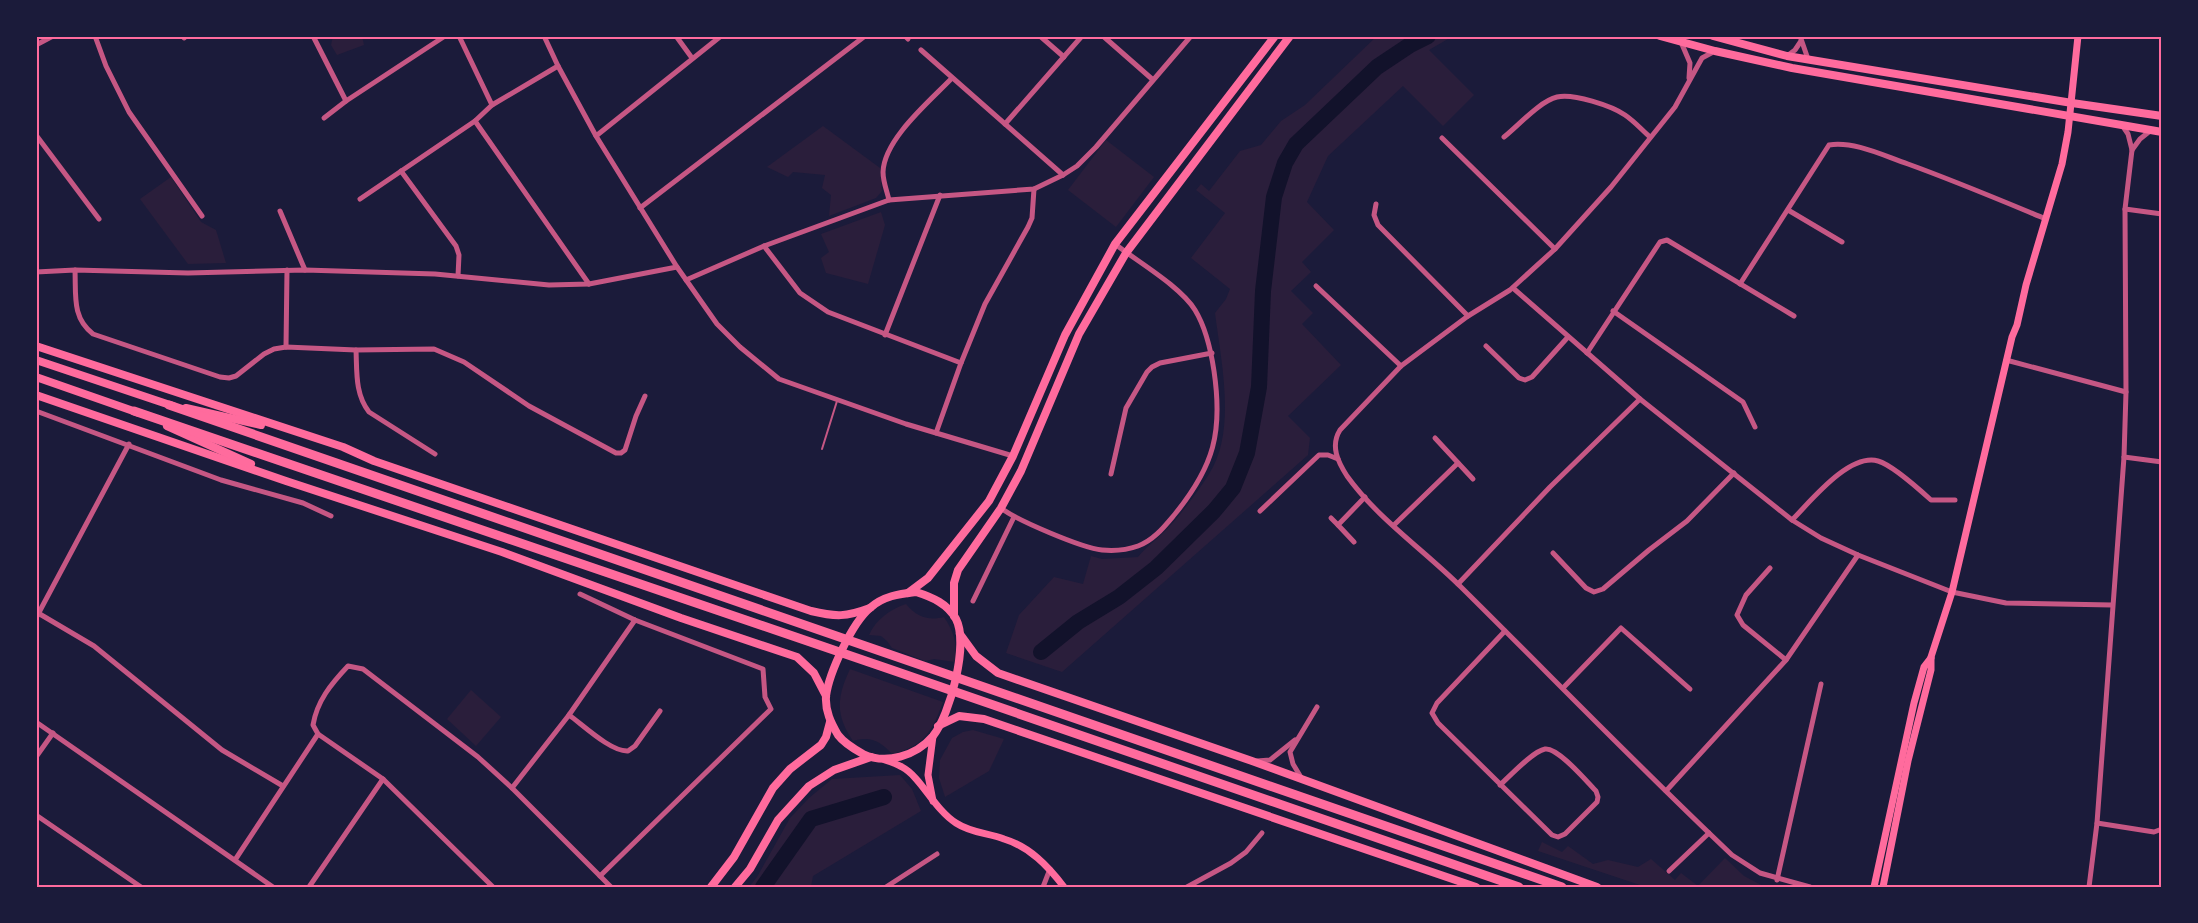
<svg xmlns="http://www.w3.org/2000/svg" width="2198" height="923" font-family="'DM Sans',sans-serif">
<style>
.green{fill:#2a1e3b}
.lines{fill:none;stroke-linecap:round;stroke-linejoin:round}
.river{stroke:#12122b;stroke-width:16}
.service{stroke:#c65784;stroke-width:2}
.minor{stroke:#c65784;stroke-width:5}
.secondary{stroke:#ff6b9d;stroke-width:7}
.primary{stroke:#ff6b9d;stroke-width:8}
.trunk{stroke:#ff6b9d;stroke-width:8}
.motorway{stroke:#ff6b9d;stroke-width:9}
.neatline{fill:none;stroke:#ff6b9d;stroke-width:2}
</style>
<rect width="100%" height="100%" fill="#1b1b3a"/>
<g class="green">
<path d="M333,36h29l2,9 -27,10 -6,-10z"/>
<path d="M1377,36h76l-24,14 45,45 -31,31 -40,-40 -75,70 -21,46 27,28 -32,32 9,10 -20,19 22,22 -11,11 39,41 -53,51 22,22 -2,17 -246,217 -56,-19 13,-38 35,-38 29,7 8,-28 11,3 36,-2c8,-10 17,-16 26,-25 12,-11 36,-43 45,-58 28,-43 12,-113 6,-161l11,-14 4,-10 -39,-31 34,-45 -29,-23 5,-6 8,7 31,-40 21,-6 20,-24 24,-16z"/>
<path d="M823,126l57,42 2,23 -6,7 -47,18 2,-21 -9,-7 3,-13 -32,-3 -5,5 -21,-10z"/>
<path d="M1106,140l48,37 -38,50 -48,-37z"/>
<path d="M171,177l30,45 15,8 10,33 -38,1 -48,-65z"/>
<path d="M881,212l4,13 -17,59 -42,-11 -5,-15 8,-6 -8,-18z"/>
<path d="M906,604c11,13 22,17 38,13 10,15 14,28 11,45l-21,-3 -9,2 -33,-13 -5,-7 -6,-5 -12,-1c7,-16 22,-26 37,-31z"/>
<path d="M850,669l93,33c-11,30 -19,44 -51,52 -12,-13 -21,-18 -39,-13 -18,-27 -16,-44 -3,-72z"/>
<path d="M471,690l30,27 -25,29 -29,-27z"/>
<path d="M973,730l31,9 -15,32 -44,26 -6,-19 1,-18 12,-22 11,-6z"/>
<path d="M900,775l12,14 9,22 -108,65 -2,11h-62l8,-10 33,-59 19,-20 23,-19z"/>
<path d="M1542,842l20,10 6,-6 25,18 15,-4 30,7 13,-8 24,21 6,-7 17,13 27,-28 19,18 21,11h-119l-108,-36z"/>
</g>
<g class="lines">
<g class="river">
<path d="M1041,652l37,-30 41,-25 37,-29 58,-57 19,-23 14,-35 12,-66 4,-96 11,-94 11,-34 11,-19 81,-77 33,-22 18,-9"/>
<path d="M763,887l48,-68 73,-22"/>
</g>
<path class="service" d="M822,449l15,-48"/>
<g class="minor">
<path d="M95,36l11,30 23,46 73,104"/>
<path d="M183,36l1,2"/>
<path d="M313,36l33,65"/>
<path d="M459,36l33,69"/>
<path d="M544,36l14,30 38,70 81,131 40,57 23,23 39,32 127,45 107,32"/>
<path d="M676,36l16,22"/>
<path d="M905,36l3,3"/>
<path d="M1040,36l24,21"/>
<path d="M1103,36l49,43"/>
<path d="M1800,36l8,23"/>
<path d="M1681,42l9,21 -1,15"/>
<path d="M36,45l17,-9"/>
<path d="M921,50l142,125"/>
<path d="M1715,51l-13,7 -27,49 -64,80 -56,62 -45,41 -42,26 -67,50 -61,64c-10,16 -2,32 7,46 30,42 78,75 114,111 90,89 178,180 271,268l28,18 50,14"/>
<path d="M1787,56l8,-6 6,-9"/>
<path d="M324,118l22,-17 99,-65"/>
<path d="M475,121l114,163"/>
<path d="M1005,124l77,-88"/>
<path d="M2122,125l6,9 4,16"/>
<path d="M36,135l63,84"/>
<path d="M596,136l125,-100"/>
<path d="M1504,137c14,-11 36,-36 53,-40 16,-4 55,9 68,18 9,6 17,15 25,22"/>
<path d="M1442,138l113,111"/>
<path d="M401,171l55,75 3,9 -1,21"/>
<path d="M360,199l115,-78 17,-16 66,-39"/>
<path d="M889,200c-2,-9 -6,-18 -6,-28 1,-33 47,-71 69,-94"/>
<path d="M1376,204l-2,11 4,10 90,91"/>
<path d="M640,208l225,-172"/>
<path d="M2125,209l37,5"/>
<path d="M1788,210l54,32"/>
<path d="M280,211l25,59"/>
<path d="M764,246l36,47 28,19 133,51"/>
<path d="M75,270c1,26 -3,48 18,64l127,43 9,1 7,-2 28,-22 10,-5 12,-2 70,3 78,-1 30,13 65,44 87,47h5l4,-3 11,-34 9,-20"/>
<path d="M36,272l39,-2 113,3 117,-3 130,4 114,11 40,-1 88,-17"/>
<path d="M686,280l78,-34 125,-46 145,-11 29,-14 14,-9 19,-19 95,-111"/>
<path d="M1740,284l89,-139c26,-4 55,11 79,19 47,17 92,36 138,55"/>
<path d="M1316,286l85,80"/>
<path d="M1513,288l127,111 152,121 29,18 37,17 94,37 54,11 106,2"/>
<path d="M1613,311l130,91 12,25"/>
<path d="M885,335l55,-140"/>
<path d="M1486,346l33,32 6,2 7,-3 36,-40"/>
<path d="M286,347l1,-77"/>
<path d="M356,350c1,22 -1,44 13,62l66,42"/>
<path d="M1587,353l73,-111 7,-2 127,76"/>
<path d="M2006,360l120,32"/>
<path d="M36,411l185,69 82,23 28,13"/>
<path d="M936,433l25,-70 24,-59 43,-77 4,-9 2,-29"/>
<path d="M1435,438l38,41"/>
<path d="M2124,457l38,5"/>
<path d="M1111,474l15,-66 21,-36 5,-5 8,-4 52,-10"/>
<path d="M1001,508c15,12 81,40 101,42 11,1 25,0 36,-4 16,-6 26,-19 37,-32 39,-48 48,-82 39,-143 -3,-20 -8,-43 -19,-61 -15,-24 -57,-48 -80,-66"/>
<path d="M1260,511l59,-56h9l10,4"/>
<path d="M1331,518l7,7"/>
<path d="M1792,520c19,-19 57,-67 86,-59 14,4 42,29 53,39h24"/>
<path d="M1394,525l64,-62"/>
<path d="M1354,542l-16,-17 27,-28"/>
<path d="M1553,553l33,35 8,4 9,-3 46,-39 38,-29 47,-48"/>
<path d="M1770,568l-24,27 -9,20 6,10 43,35"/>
<path d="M1458,584l92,-97 90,-88"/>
<path d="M580,594l55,26 128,49 2,28 6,12 -171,167"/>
<path d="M973,601l41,-84"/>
<path d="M38,613l56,33 128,104 61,36"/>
<path d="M36,618l93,-174"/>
<path d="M1563,688l58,-60 69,61"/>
<path d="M569,715c14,10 42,37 59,36l7,-5 25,-35"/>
<path d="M36,722l237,165"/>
<path d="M318,734l65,45 110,108"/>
<path d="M36,757l17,-24"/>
<path d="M1257,761l13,-1 25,-20"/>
<path d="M1302,779l-9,-15 -3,-12 27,-45"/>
<path d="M1500,785c10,-9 33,-34 45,-36 13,-2 42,33 51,42l2,6 -1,5 -32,32 -7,3 -6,-2 -114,-112 -6,-10 5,-10 68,-72"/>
<path d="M512,788l57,-73 66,-95"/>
<path d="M1666,791l120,-131 72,-105"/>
<path d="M36,815l105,72"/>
<path d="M2097,823l57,9 8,-3"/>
<path d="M235,860l83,-126 -5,-9c4,-24 18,-41 35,-59l15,3 115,88 34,31 99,99"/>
<path d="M1669,871l40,-38"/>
<path d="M1777,880l44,-196"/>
<path d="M309,887l74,-108"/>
<path d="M886,887l51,-33"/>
<path d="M1043,887l7,-18"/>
<path d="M1187,887l44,-24 15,-11 16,-19"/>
<path d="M2089,887l8,-64 27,-366 2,-65 -1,-183 7,-59 8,-11 10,-8"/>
</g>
<g class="secondary">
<path d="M933,736l-5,39 5,26"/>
<path d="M885,760c6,2 12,4 17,7 19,10 32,42 54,56 15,10 32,10 48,16 26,8 44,27 60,48"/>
<path d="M1874,887l40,-184 10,-36 7,-9"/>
<path d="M1883,887l25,-126 23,-91v-13l21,-65 60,-255 5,-12 9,-40 36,-121 6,-32 10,-96"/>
</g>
<g class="primary">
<path d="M1660,36l55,15 77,17 370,64"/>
<path d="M1713,36l74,20 285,47 90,13"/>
<path d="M916,592c16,5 32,12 40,27 13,25 -6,96 -23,117 -17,20 -47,29 -70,18 -9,-5 -19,-11 -25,-19 -7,-12 -13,-24 -12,-39 3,-23 26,-73 44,-88 13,-12 29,-14 46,-16z"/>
<path d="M908,593l20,-15 61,-77 24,-45 52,-121 50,-91 160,-208"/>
<path d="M954,616v-33l4,-13 43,-62 20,-37 58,-137 47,-81 164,-217"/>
<path d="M960,634l16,22 22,17 254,88 345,126"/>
<path d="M938,726l21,-10 25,3 492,168"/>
<path d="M711,887l23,-30 39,-69 17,-19 31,-24 5,-8 4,-15"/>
<path d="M735,887l15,-18 28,-49 31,-34 25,-16 37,-13"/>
</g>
<g class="trunk">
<path d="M36,346l307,101 31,14 437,150c25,6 35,6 59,-3"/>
<path d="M36,360l137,46"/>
<path d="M36,377l103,36"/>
<path d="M36,395l250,86 216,71 179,66 116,39 17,16 12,23"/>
<path d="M186,408l75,17"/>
<path d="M167,426l84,38"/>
</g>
<g class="motorway">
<path d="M169,405l1393,482"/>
<path d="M134,411l758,259 627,217"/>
</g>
</g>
<rect width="2198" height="923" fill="none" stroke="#1b1b3a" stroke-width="75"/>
<rect x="38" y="38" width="2122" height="848" class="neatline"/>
</svg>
